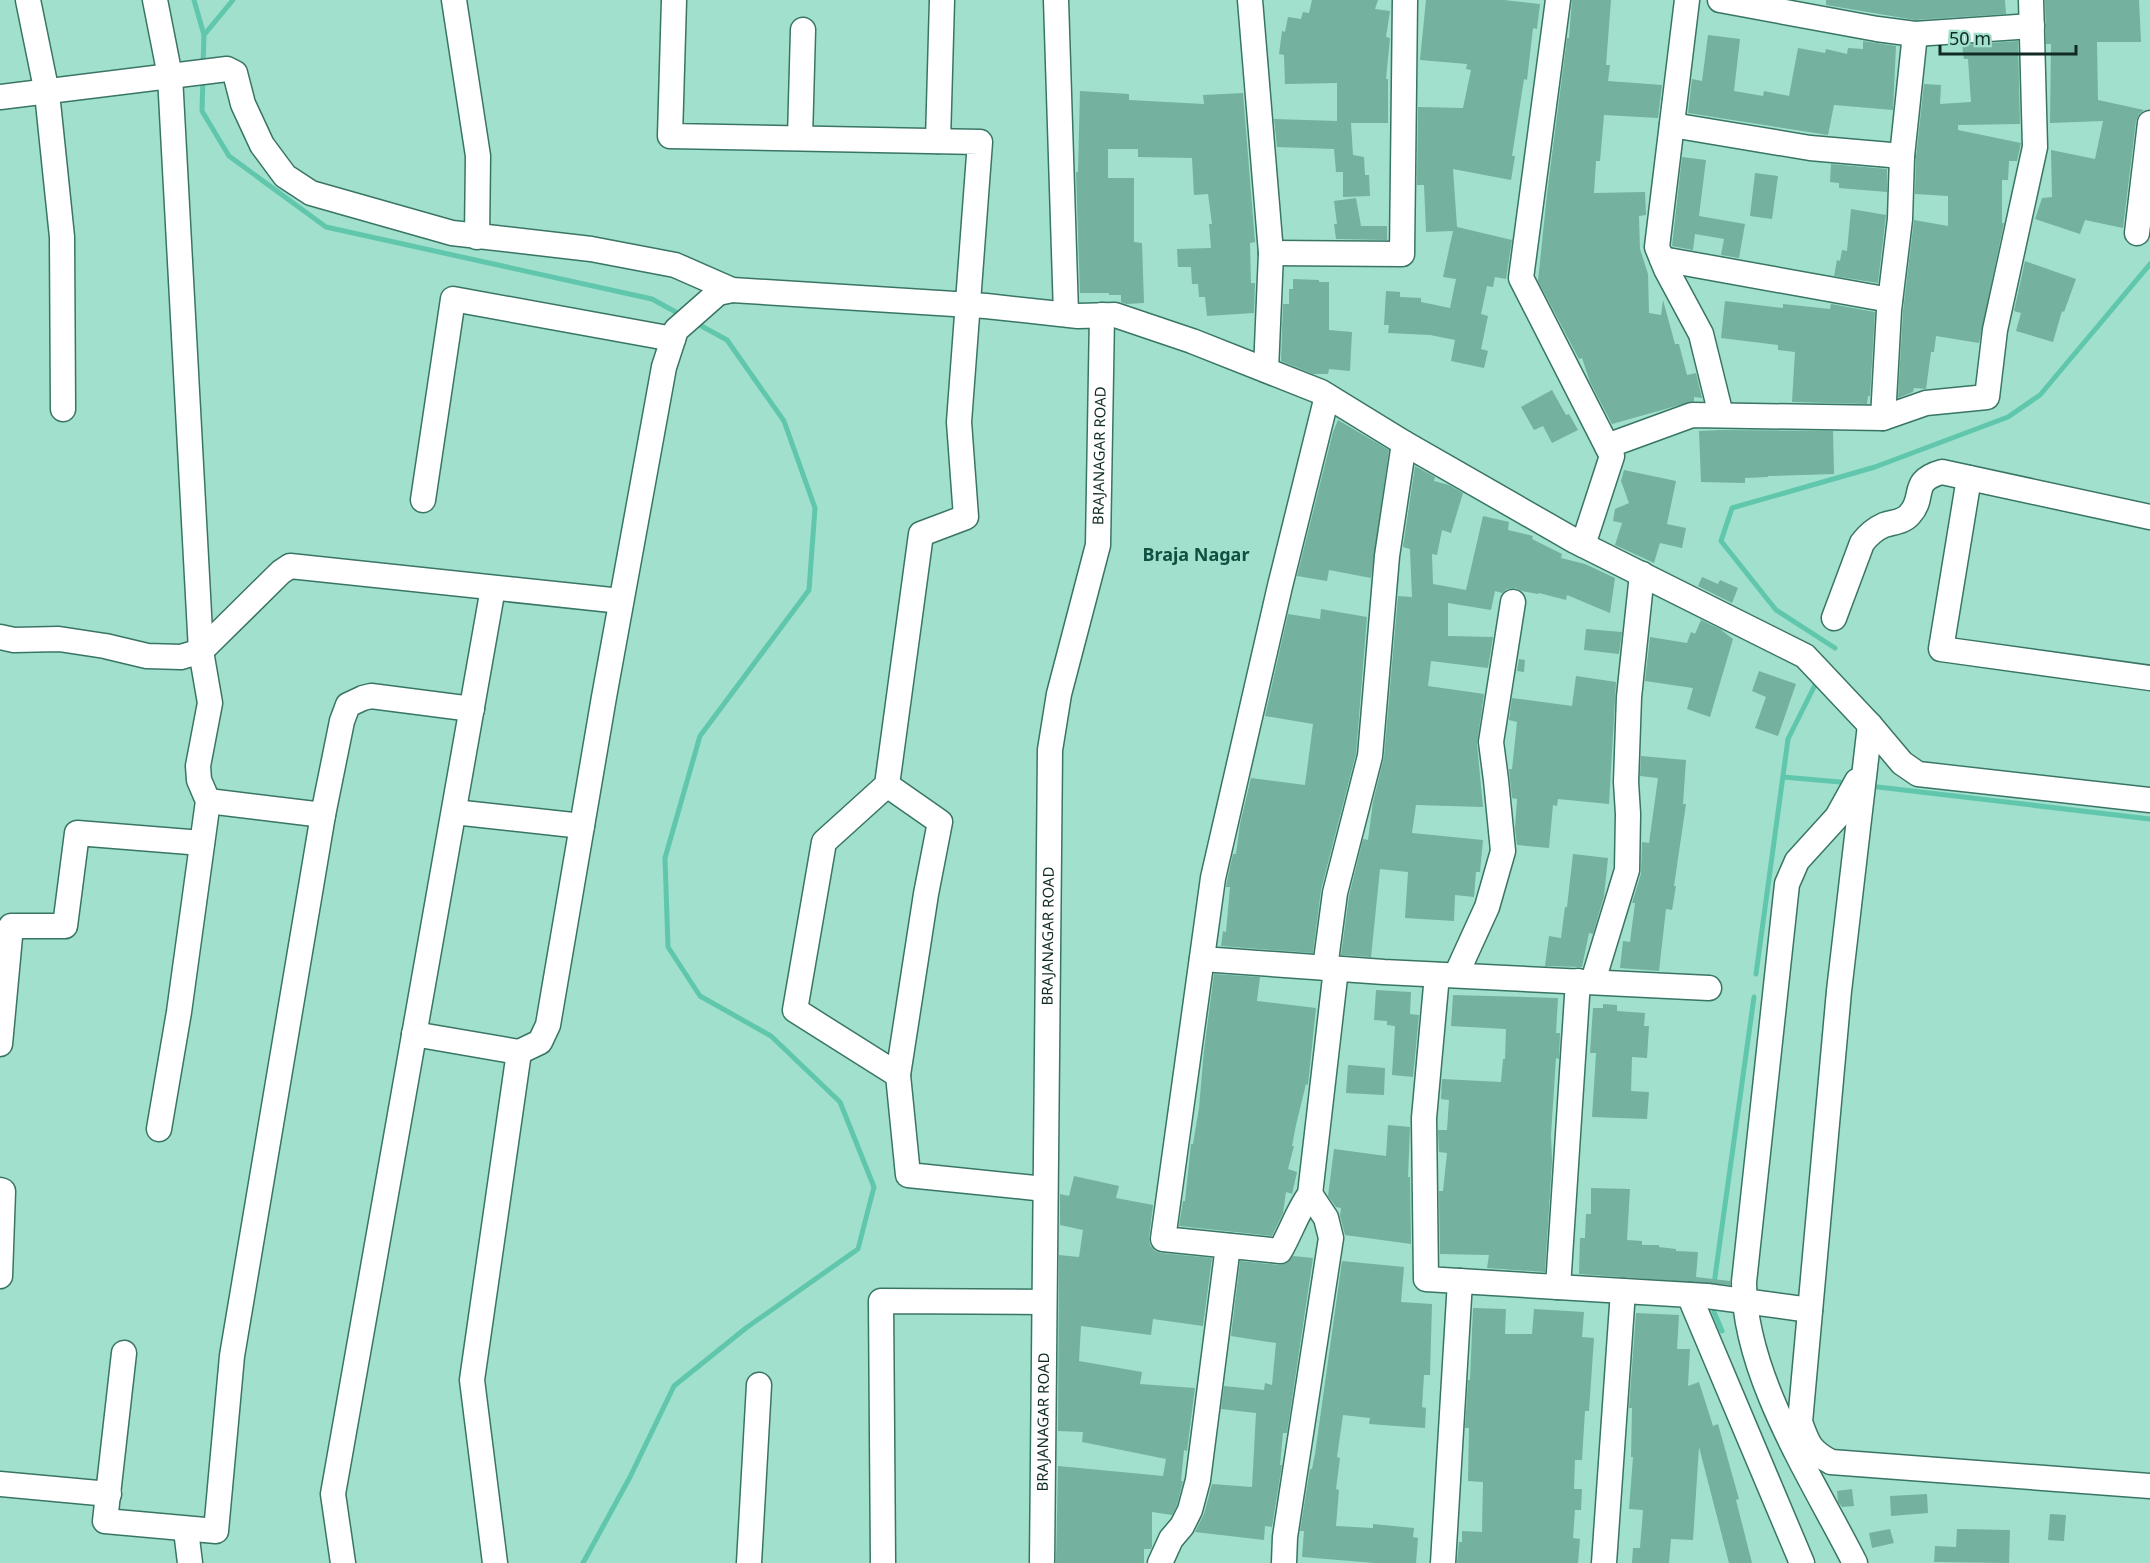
<svg xmlns="http://www.w3.org/2000/svg" width="2150" height="1563" font-family="'Noto Sans',sans-serif">
<style>
.lines{fill:none;stroke-linecap:round;stroke-linejoin:round}
.stream{stroke:#60c7ac;stroke-width:5}
.building{fill:#74b19f}
.minor-casing{stroke:#397565;stroke-width:27}
.minor{stroke:#fff;stroke-width:24}
.labels{text-anchor:middle;stroke-width:6;stroke-linejoin:round;paint-order:stroke}
.street-label{font-size:15px;fill:#112b24;stroke:#a1e0cd}
.quarter-label{font-size:18px;font-weight:bold;fill:#0e5142;stroke:#a1e0cd}
</style>
<rect width="100%" height="100%" fill="#a1e0cd"/>
<g class="lines">
<g class="stream">
<path d="M194,0l10,35"/>
<path d="M203,65l1,-30 29,-35"/>
<path d="M203,77l-1,34 27,45 97,71 326,72 31,17"/>
<path d="M1835,648l-59,-38 -55,-69 11,-33 143,-41 133,-50 32,-22 110,-131"/>
<path d="M1783,777l57,5"/>
<path d="M1878,787l272,32"/>
<path d="M1756,974l32,-235 30,-60"/>
<path d="M1714,1284l40,-287"/>
<path d="M1714,1312l8,19"/>
<path d="M583,1563l47,-86 44,-91 72,-58 112,-79 16,-62 -34,-85 -69,-66 -71,-40 -32,-49 -3,-89 35,-122 109,-146 6,-82 -31,-87 -57,-81 -33,-18"/>
</g>
</g>
<g class="building">
<path d="M1312,0h66l-3,9 15,2 -4,26 4,1 -4,41h2v44h-37l2,32 11,2 1,18h4l1,21 -27,1v-25h-7l-2,-23 -57,-2 -3,-28 63,2v-38l-52,1 -1,-29 -5,-1 3,-23 3,1 3,-15 13,2 2,-7 6,1z"/>
<path d="M1426,0h78l36,4 -3,25 -4,-1 -6,52 -3,-1 -12,77h3l-4,24 -58,-11 4,58 55,13 -6,39 -11,-2 -2,10 -6,-1 -6,28 7,2 -7,33 7,2 -4,17 -33,-7 4,-21 -25,-5 -42,-2 1,-8h-5l2,-34 14,1v5l21,1v4l29,6 6,-29 -13,-2 10,-46 -27,1 -2,-47h-7l1,-78 45,1 8,-38 -5,-1 1,-5 -47,-4z"/>
<path d="M1572,0h39l-5,65h4l-2,16 54,4 -4,33 -54,-3 -4,46h-4l-2,32 51,-1 1,23 -7,1 1,33 8,25 1,39 12,2 2,-15 12,44h4l8,31 9,-2 6,25 -8,-1v4l-82,23 -22,-42 -8,-24 -3,1 -41,-78 9,-87 20,-156h2z"/>
<path d="M1826,0h179l1,14 -91,6 -89,-15z"/>
<path d="M2045,0h94l2,42h-44l1,58 46,10 -5,4 -3,7 -13,107 -38,-8 -5,14 -45,-15 7,-21 10,-1 -1,-47 44,9 8,-38 -53,2 1,-79h-5z"/>
<path d="M1708,35l32,4 -6,52 29,5 1,-5 25,5 9,-48 27,5 1,-4 21,5 1,-6 15,1v-8l33,5 -3,64 -59,-5 -6,30 -140,-22 4,-34 10,2z"/>
<path d="M2018,41l2,83 -62,1v5l63,13 -4,18h-8l-1,19h-6v43h2l-25,120 -43,-7 -2,16h-3l-5,37 -12,-1 -1,4 -15,6 5,-87 11,-91 34,6v-30l-33,-2 1,-37 8,-73 17,1 -1,19 31,-2 -3,-43h-4l-2,-14z"/>
<path d="M1080,91l49,3v6l75,4 -1,-9 40,-2 12,149 -5,1 1,40h4l-1,30 -47,3 -2,-19h-6l-1,-13h-6l-1,-17h-13l-1,-18 34,-1 -2,-24h3l-4,-30 -14,1 -2,-37 -54,-1v-8h-30v29h26v64l8,1 2,60 -18,1 -5,-2v-7h-12v-2h-29l-4,-121h2z"/>
<path d="M1682,157l24,3 -7,56 46,8 -6,34 -18,-3 3,-16 -29,-5 -2,16 -21,-4z"/>
<path d="M1831,164l56,5v23l-48,-4v-5l-9,-1z"/>
<path d="M1755,173l23,3 -6,43 -22,-3z"/>
<path d="M1356,198l5,28h26v14l-51,-1 -2,-15h3l-3,-23z"/>
<path d="M1851,209l35,6 -8,68 -44,-7 3,-16 3,1 2,-11 5,1z"/>
<path d="M2025,261l51,18 -12,33 -2,-1 -9,31 -37,-11 5,-18 -7,-2z"/>
<path d="M1293,279l26,1v2h10v48l23,2 -2,39 -21,-2 -1,5h-15l-32,-13 2,-57h6v-15h4z"/>
<path d="M1725,301l58,7v-4l47,5 1,-5 44,8 -5,84h-2l-1,8 -75,-2 3,-50 -17,-2v-5l-57,-7z"/>
<path d="M1552,390l14,25 3,-1 9,16 -26,13 -9,-17 -9,4 -13,-23z"/>
<path d="M1338,420l51,30 -18,128 -42,-8 -2,11 -30,-5 36,-144z"/>
<path d="M1720,430l113,1 1,43 -66,2v1l-23,1v5l-44,-1 -2,-51z"/>
<path d="M1415,466l20,11 -1,4 15,4 14,8 -12,40 -9,-3 -5,25 -5,-1 1,30 33,6 17,-74 26,6 -1,8 25,6 -1,3 30,15 -1,4 24,6 30,14 -5,35 -43,-18 -1,5 -27,-7 -1,1 -16,-3 -7,-3 -8,1 -5,4 -7,-2 -4,19 -43,-7v33l45,1 -5,31 -57,-7 -3,25 56,8 -7,50 6,63 -67,-2 -4,28 71,7 -3,32h-4l-2,25 -19,-2 -1,26 -49,-3 3,-46 -28,-3 -9,88 -30,-2 8,-59 14,-57 5,1 5,-38 11,-45 14,-161 14,1 -2,-48 -7,-2z"/>
<path d="M1624,470l52,11 -9,43 19,4 -4,20 -22,-5 -6,20 -39,-18 7,-22 -9,-2 2,-12 14,-6 -8,-22z"/>
<path d="M1702,577l16,7 2,-4 18,8 -6,15 -34,-17z"/>
<path d="M1321,609l46,8 -11,137 -35,136 -8,63 -92,-7 2,-15 3,1 4,-45h-4l1,-6 6,-27h3l4,-30 11,-46 54,7 8,-61 -48,-8 23,-102 32,5z"/>
<path d="M1701,620l19,9 13,10 -23,78 -23,-8 6,-21 -48,-7 5,-44 37,6 4,-11 4,2z"/>
<path d="M1586,629l36,3 -3,22 -35,-4z"/>
<path d="M1519,659l6,1 -1,12 -7,-1z"/>
<path d="M1759,671l37,13 -18,52 -23,-8 11,-31 -14,-6z"/>
<path d="M1576,676l40,6 -7,122 -51,-5 -1,7 -4,-1 -4,43 -32,-3 -2,-17 2,-29 -5,-1 -3,-29h3l5,-47 -8,-2 3,-22 60,8z"/>
<path d="M1641,756l45,4 -3,44h3l-12,82h2l-4,24 -6,-1 -7,62 -39,-3 3,-27 7,1 5,-39h-3l9,-29 1,-32 7,1 9,-65 -18,-2z"/>
<path d="M1573,854l35,4 -4,38 -11,38 -4,-1 -7,34 -37,-1 4,-30 12,2 4,-31h2z"/>
<path d="M1214,974l46,3 -3,24 59,7 -8,77 -2,-1 -10,41 -4,21h2l-6,23 9,3 -5,22 -6,-2 -3,21 -11,23 -93,-10 4,-25h2l6,-57h2l6,-36 5,-58z"/>
<path d="M1376,990l35,2 -1,22 9,1 -6,62 -21,-2 3,-49 -8,-1v-4l-13,-1z"/>
<path d="M1453,995l105,3 -2,35h4l-1,26 -3,-1 -5,77 1,26 -7,111 -58,-4 2,-13 -49,-1 -1,-63h4l4,-38 -8,-1 -1,-22h9l2,-30 -8,-1 1,-20 59,3 2,-23h2l1,-30 -55,-3z"/>
<path d="M1603,1004l14,1v6l28,2 -1,13h5l-2,32 -15,-1 -1,34 18,1 -2,27 -55,-2 4,-64h-6l3,-45h10z"/>
<path d="M1348,1065l37,3 -1,27 -38,-2z"/>
<path d="M1388,1125l22,2 -2,50h2l1,67 -66,-9 -5,-19 1,-8 -5,-1 -8,-11 6,-47 52,7z"/>
<path d="M1074,1176l45,10 -3,12 37,7 -4,33 1,7 5,6 7,2 50,5 -9,68 -50,-7 -2,16 -70,-9 -2,35 63,11 -2,12 55,4 -8,63 -3,-1 -3,31h2l-6,24 -5,10 -20,-3v34l-1,3h-7v14h-88l2,-97 105,10 3,-17 -84,-17 1,-10 -25,-1 1,-176 20,2 4,-27 -23,-5v-31l9,2z"/>
<path d="M1591,1188l39,1 -3,51 15,1v4h17v2l17,2v2l22,1 -2,25 34,4v4l-151,-11 1,-36h5l1,-24h5z"/>
<path d="M1293,1256l20,2 -26,175h-4l-3,32h2l-10,62 -7,-1 -1,14 -69,-8 9,-18 8,-30 40,3 4,-74 -35,-4 3,-23 40,4 1,-7 7,2 4,-42 -45,-7 9,-75 39,4 8,-2z"/>
<path d="M1342,1261l62,6 -3,35 31,2 -2,71h-6l-2,32 4,1 -1,20 -56,-4 1,-6 -27,-3 -6,42 3,1 -4,31 3,1 -3,36 37,2v-4l41,4 -1,9 5,1 -2,25h-41l-73,-6 2,-26h-4l10,-62h2l3,-15z"/>
<path d="M1473,1308l33,1 -1,25h27l2,-25 50,3 -2,25 12,1 -5,73h-4l-3,49h-7l-1,29h8l-1,21h-6l-2,28 7,1 -2,24h-121l2,-21h3v-11l20,1 1,-50 -15,-1 1,-53h-4l3,-48h2z"/>
<path d="M1636,1313l43,2 -2,34h13l-2,37 11,-4 14,44 5,-2 21,75 -3,1 16,63h-23l-30,-116 -6,93 -22,-1 -2,24h-37l1,-15h7l3,-38 -14,-1 4,-52h-2l1,-49h-3z"/>
<path d="M1852,1489l2,17 -12,1 -4,-5 -1,-11z"/>
<path d="M1927,1494l1,19 -37,3 -1,-20z"/>
<path d="M2050,1514l16,1 -2,26 -16,-1z"/>
<path d="M1890,1529l4,14 -22,5 -3,-15z"/>
<path d="M1957,1529l53,1 -1,33 -75,-1 1,-16 21,1z"/>
</g>
<g class="lines">
<g class="minor-casing">
<g id="minor">
<path d="M28,0l19,93 15,144 1,172"/>
<path d="M155,0l15,76 31,575 9,52 -12,63 1,14 9,21 -29,211 -20,117"/>
<path d="M454,0l24,156 -1,81"/>
<path d="M674,0l-4,136 310,6 -21,280 7,95 -45,17 -34,251 -63,57 -29,168 103,65"/>
<path d="M1056,0l10,314"/>
<path d="M1250,0l21,253 -5,117"/>
<path d="M1558,0l-37,278 91,178 -29,89"/>
<path d="M1687,0l-30,247 9,22 35,65 20,81"/>
<path d="M1720,0l157,29 38,5 117,-8"/>
<path d="M0,97l227,-28 8,4 8,31 19,41 23,31 26,17 141,40 139,16 84,16 57,25 254,16 92,10 37,-1 77,26 129,51 83,51 171,98 230,115 65,69 32,38 16,11 232,26"/>
<path d="M1672,125l138,23 92,8"/>
<path d="M800,138l3,-108"/>
<path d="M938,141l4,-141"/>
<path d="M2137,233l13,-110"/>
<path d="M1271,253l131,1 3,-254"/>
<path d="M1662,259l228,41"/>
<path d="M1327,396l-47,190 -67,292 -50,361 117,12c11,-19 17,-39 30,-57l26,-225"/>
<path d="M1883,418l6,-108 11,-91 2,-63 13,-122"/>
<path d="M1607,446l85,-31 191,3 43,-15 61,-6 8,-67 40,-183 -4,-147"/>
<path d="M1969,478l-28,171 209,29"/>
<path d="M423,500l30,-201 220,40"/>
<path d="M1834,618l28,-75c6,-8 13,-14 22,-18 9,-3 20,-3 26,-11 16,-17 -1,-33 32,-42l208,45"/>
<path d="M0,637l14,3 45,-1 46,7 42,10 34,1 20,-6 80,-79 9,-6 331,35"/>
<path d="M1870,725l-31,266 -39,431c8,22 10,29 31,40l319,24"/>
<path d="M887,785l53,37 -14,72 -28,181 10,100 137,14"/>
<path d="M208,801l115,14"/>
<path d="M454,812l128,14"/>
<path d="M1202,959l182,13 325,16"/>
<path d="M1325,968l10,-75 35,-137 17,-200 17,-113"/>
<path d="M1437,975l-13,143 2,161 281,17 103,14"/>
<path d="M1456,975l31,-68 16,-56 -7,-71 -5,-38 22,-140"/>
<path d="M1593,981l34,-111 1,-56 -2,-32 3,-85 13,-123"/>
<path d="M414,1034l105,18 21,-10 8,-17 56,-328 60,-330 12,-37 42,-37 14,-3"/>
<path d="M0,1044l11,-118h54l12,-93 125,10"/>
<path d="M0,1190l3,1 -3,85"/>
<path d="M1558,1287l20,-306"/>
<path d="M1689,1295l113,268"/>
<path d="M124,1353l-19,168 111,10 16,-175 91,-541 19,-94 6,-16 15,-7 8,-2 101,13"/>
<path d="M0,1484l109,10"/>
<path d="M186,1530l4,33"/>
<path d="M343,1563l-10,-69 160,-906"/>
<path d="M495,1563l-23,-183 47,-328"/>
<path d="M749,1563l10,-178"/>
<path d="M883,1563l-2,-262 163,1"/>
<path id="s1" d="M1042,1563l8,-813 9,-56 39,-149 4,-230"/>
<path d="M1160,1563l11,-24 11,-13 8,-16 8,-30 30,-234"/>
<path d="M1284,1563l1,-26 46,-299 -5,-20 -16,-24"/>
<path d="M1443,1563l17,-282"/>
<path d="M1604,1563l19,-272"/>
<path d="M1855,1563c-42,-83 -111,-187 -111,-281l43,-398 10,-23 40,-44 20,-36"/>
</g>
</g>
<use href="#minor" class="minor"/>
</g>
<g class="labels">
<g class="street-label">
<text dy="5" stroke="none"><textPath href="#s1" startOffset="1113">BRAJANAGAR ROAD</textPath></text>
<text dy="5" stroke="none"><textPath href="#s1" startOffset="627">BRAJANAGAR ROAD</textPath></text>
<text dy="5" stroke="none"><textPath href="#s1" startOffset="141">BRAJANAGAR ROAD</textPath></text>
</g>
<g class="quarter-label">
<text x="1196" y="561">Braja Nagar</text>
</g>
</g>
<path d="M1940 45v9h136v-9" fill="none" stroke="#112b24" stroke-width="3"/>
<text x="1949" y="45" font-size="18" fill="#112b24" stroke="#a1e0cd" stroke-width="4.5" paint-order="stroke">50 m</text>
</svg>
